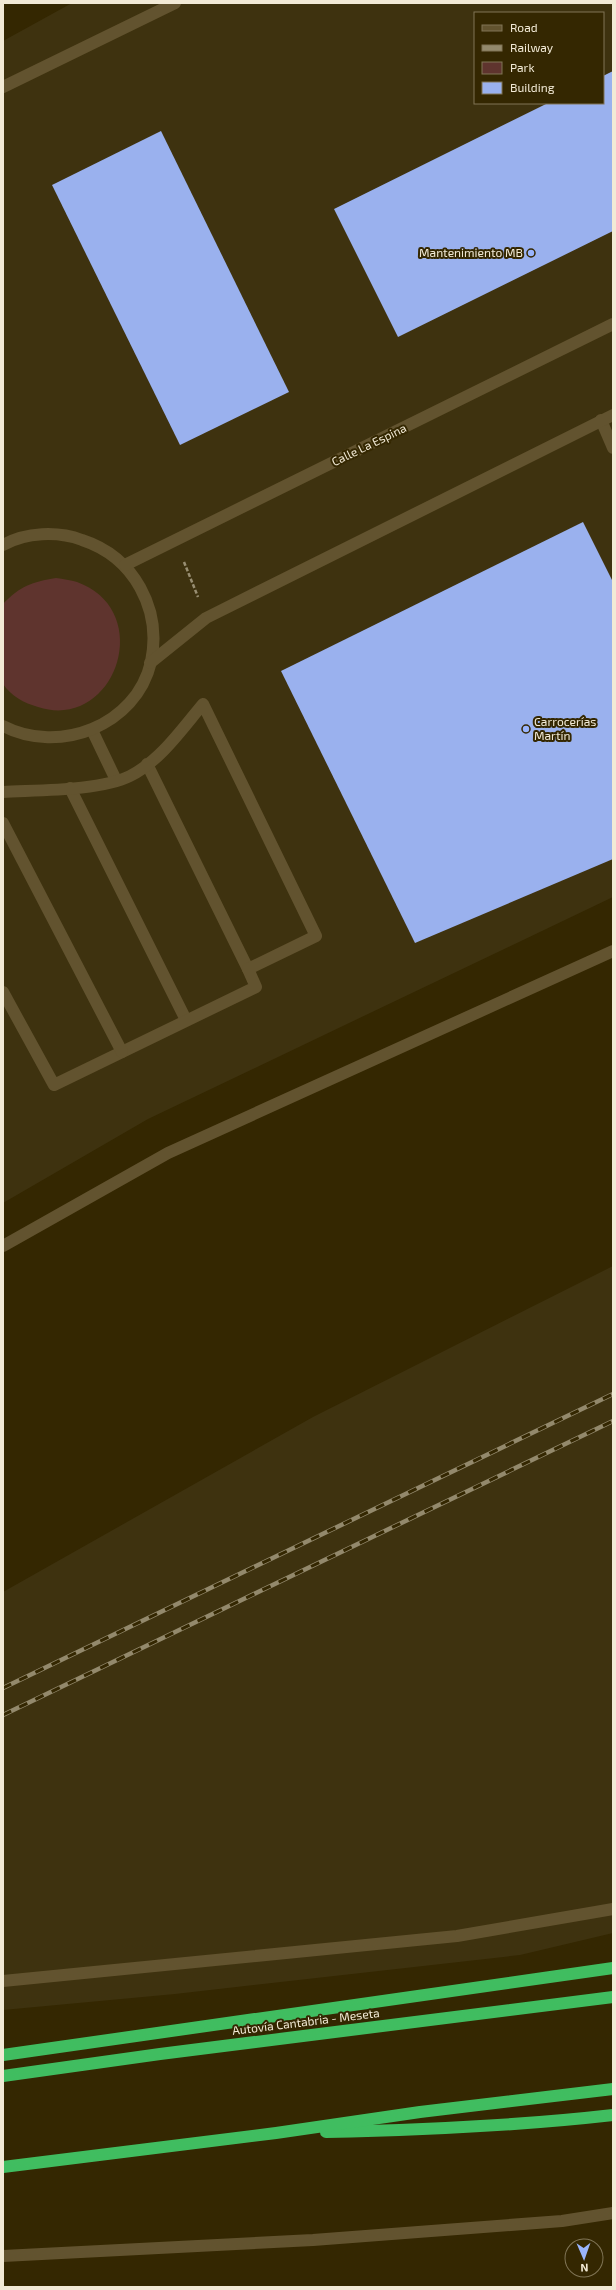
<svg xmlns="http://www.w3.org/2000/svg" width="616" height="2290" font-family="'Exo 2',sans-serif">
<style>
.built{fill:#3e320f;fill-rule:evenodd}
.green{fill:#5f342e}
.building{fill:#9ab1ee}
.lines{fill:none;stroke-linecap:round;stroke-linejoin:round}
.path{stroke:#988e72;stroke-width:2.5;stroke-dasharray:4 2;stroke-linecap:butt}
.service{stroke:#62532f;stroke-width:12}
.minor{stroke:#62532f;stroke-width:12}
.motorway{stroke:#40bd60;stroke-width:12}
.rail-casing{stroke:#93896c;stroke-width:4.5}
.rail{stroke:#342701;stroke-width:3;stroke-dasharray:9;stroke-linecap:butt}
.poi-dot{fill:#9ab5fd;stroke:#342701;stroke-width:1.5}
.labels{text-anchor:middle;stroke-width:4;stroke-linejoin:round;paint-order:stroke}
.poi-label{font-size:12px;fill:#f2ead6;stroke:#342701;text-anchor:end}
.street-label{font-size:12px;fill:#f2ead6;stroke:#342701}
</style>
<rect width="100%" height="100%" fill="#342701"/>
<g class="built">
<path d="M72,3h541v894l-465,222 -145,84v-1162zM475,13h128v90h-128z"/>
<path d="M613,1266v667l-93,22 -345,39 -172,16v-418l310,-175z"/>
</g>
<path class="green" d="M56,578c7,1 15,2 21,4 80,29 38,150 -39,125 -14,-4 -27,-11 -35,-23v-80c17,-18 29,-22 53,-26z"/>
<g class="building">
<path d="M613,71v160l-215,106 -64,-128 214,-106h55v-27z"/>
<path d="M161,131l128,261 -109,53 -128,-260z"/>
<path d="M583,522l30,60v277l-198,84 -134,-272z"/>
</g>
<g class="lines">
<path class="path" d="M184,562l14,35"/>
<g class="service">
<path d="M92,730l24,50"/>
<path d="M147,764l101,205"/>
<path d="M70,788l116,232"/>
<path d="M3,792c34,-2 97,-1 127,-16 30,-15 52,-47 73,-72l113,232 -68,33 8,18 -202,98 -51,-93"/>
<path d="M3,823l119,229"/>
<path d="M3,1981l454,-45 156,-27"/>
</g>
<g class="minor">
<path d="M3,87l172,-84"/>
<path d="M601,420l12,28"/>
<path d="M3,545c23,-13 55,-14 79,-5 52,17 80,69 69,122 -15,64 -92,93 -148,64"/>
<path d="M125,565l488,-241"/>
<path d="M150,663l56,-45 407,-203"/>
<path d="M3,1246l165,-93 445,-202"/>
<path d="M3,2256l310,-16 249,-19 51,-8"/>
</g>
<g class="motorway">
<path d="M3,2055l610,-87"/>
<path d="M3,2076l157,-22 453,-57"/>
<path d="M326,2132c96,-2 191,-6 287,-17"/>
<path d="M3,2167l273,-34 144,-21 193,-23"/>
</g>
<g class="rail-casing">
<g id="rail">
<path d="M3,1688l610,-294"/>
<path d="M3,1715l610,-294"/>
</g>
</g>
<use href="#rail" class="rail"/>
</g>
<g class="poi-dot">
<circle cx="531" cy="253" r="4"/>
<circle cx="526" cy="729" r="4"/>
</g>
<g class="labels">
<g class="poi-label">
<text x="523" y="257">Mantenimiento MB</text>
<text x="534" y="726" text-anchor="start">Carrocerías<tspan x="534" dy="14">Martín</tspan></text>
</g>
<g class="street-label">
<text transform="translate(369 445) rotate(-26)" y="4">Calle La Espina</text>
<text transform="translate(306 2022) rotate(-7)" y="4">Autovía Cantabria - Meseta</text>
</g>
</g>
<rect width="616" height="2290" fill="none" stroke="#f2ead6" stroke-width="8"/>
<rect x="474" y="12" width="130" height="92" fill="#342701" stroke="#807556"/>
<rect x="482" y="25" width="20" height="6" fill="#62532f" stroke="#807556"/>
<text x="510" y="32" font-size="12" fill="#f2ead6">Road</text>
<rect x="482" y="45" width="20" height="6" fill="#93896c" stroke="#807556"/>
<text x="510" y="52" font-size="12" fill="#f2ead6">Railway</text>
<rect x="482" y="62" width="20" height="12" fill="#5f342e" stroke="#807556"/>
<text x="510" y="72" font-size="12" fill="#f2ead6">Park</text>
<rect x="482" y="82" width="20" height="12" fill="#9ab1ee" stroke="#807556"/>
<text x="510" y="92" font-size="12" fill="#f2ead6">Building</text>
<g transform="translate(584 2258) rotate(178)"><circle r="19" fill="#342701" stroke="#807556"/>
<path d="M0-3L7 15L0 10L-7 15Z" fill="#9ab5fd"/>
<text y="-6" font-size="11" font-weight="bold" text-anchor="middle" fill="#f2ead6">N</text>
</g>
</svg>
